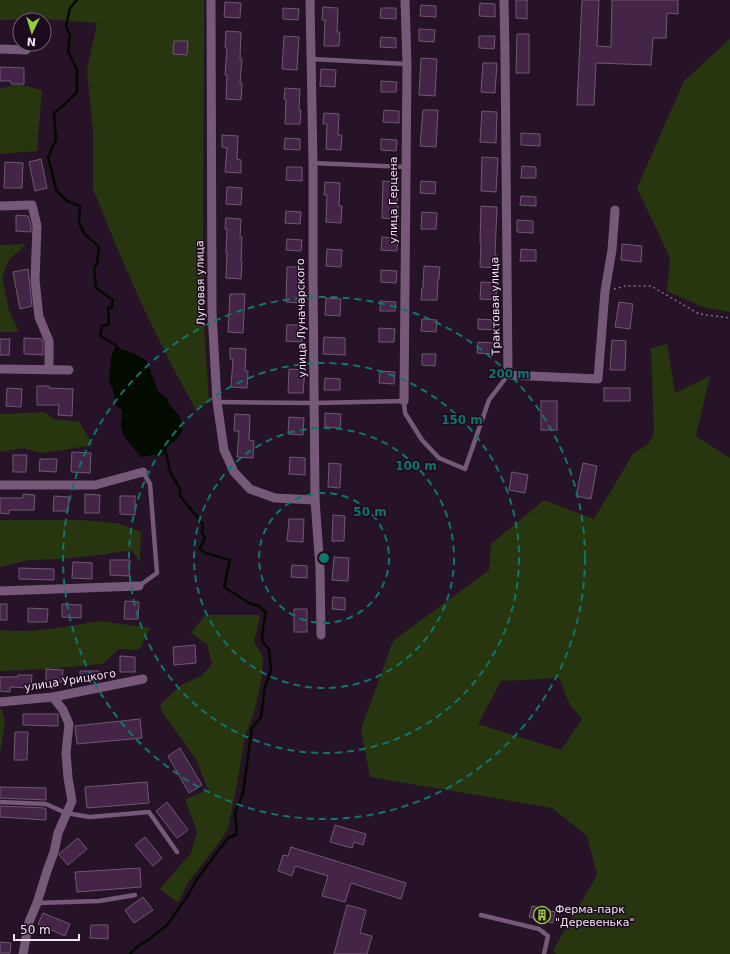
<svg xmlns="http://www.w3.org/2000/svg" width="730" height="954" font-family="'DejaVu Sans',sans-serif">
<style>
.green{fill:#27360f;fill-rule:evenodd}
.water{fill:#030a00}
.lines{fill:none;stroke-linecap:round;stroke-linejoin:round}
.stream{stroke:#030a00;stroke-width:2.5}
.building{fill:#442547;stroke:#6f5970}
.path{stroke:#7e6e7f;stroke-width:1.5;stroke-dasharray:2 3;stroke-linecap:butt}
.lane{stroke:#765978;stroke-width:4.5}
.street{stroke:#765978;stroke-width:9}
.ring{fill:none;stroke:#0f766e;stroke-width:2;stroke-dasharray:7 5}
.labels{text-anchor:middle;stroke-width:3;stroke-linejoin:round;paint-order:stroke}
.street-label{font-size:11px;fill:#f2e5f3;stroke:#1c0a1d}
.poi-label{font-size:11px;fill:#f2e5f3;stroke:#1c0a1d;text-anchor:start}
.centre{fill:#0f766e;stroke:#1c0a1d;stroke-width:2}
.ring-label{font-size:12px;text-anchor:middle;font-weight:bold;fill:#0f766e;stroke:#1c0a1d;stroke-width:3;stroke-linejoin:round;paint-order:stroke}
</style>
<rect width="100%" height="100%" fill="#261327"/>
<g class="green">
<path d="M0,0h204l-1,225 1,101 5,75 -12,10 -22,-39 -32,-65 -25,-57 -25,-61v-57l-6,-61 10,-48 -54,-4 -43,1z"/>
<path d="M730,39v273l-27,-5 -36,-16 3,-33 -33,-70 47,-107z"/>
<path d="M17,84l25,6 -5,61 -37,3v-65z"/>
<path d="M26,244l-17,16 -7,17 7,34 10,21h-19v-87z"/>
<path d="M667,344l8,49 35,-17 -14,60 34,22v496h-174l-3,-4 44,-75 -10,-39 -35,-28 -182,-31 -9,-48 32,-88 96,-71 2,-26 53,-44 50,19 39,-65 16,-11 5,-10 -3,-85zM559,678l11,27 12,14 -21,31 -83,-26 23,-43z"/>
<path d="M44,412l10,7 25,3 14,23 -50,8 -20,-5 -23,4v-38z"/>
<path d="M0,520h81l36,3 24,9 -1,31 -8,-13 -33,5 -36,4 -33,1 -30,7z"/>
<path d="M205,615h55l-6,27 9,15 -1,19 -8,37 -9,24 -8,48 -9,43 -8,13 -33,43 -9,19 -18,-14 31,-36 6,-21 -12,-33 23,-9 -12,-31 -34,-47 -2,-7 21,-20 20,-9 11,-12 -5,-20 -16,-11z"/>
<path d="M101,621l49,7 -11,22 -21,-1 -15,15 -57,5 -46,2v-41c34,4 68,-4 101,-9z"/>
<path d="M2,709l3,14 -5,30v-43z"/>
</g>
<path class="water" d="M116,345l5,4 12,4 13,7 12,31 9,7 2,6 11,13 3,13 -5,8 -10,8 -2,7 -5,3 -8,-1 -12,2c-7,-10 -18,-18 -20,-30 0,-5 1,-12 1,-17l-6,-4 -2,-13 -5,-12 2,-23z"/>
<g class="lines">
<g class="stream">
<path d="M77,0l-7,8 -4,18 4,9 -2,16 9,19v22l-15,15 -8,6 2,27 -8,17 5,20 3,13 11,11 13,5 -1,16 5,11 15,14 -2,17 -3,4 2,20 17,12 -1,7 -4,1 1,16 -7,2 -2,10 16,9"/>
<path d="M130,954l8,-8 10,-6 19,-15 20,-28 10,-18 31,-41 9,-4 -2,-21 8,-20 9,-65 9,-11 4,-31 6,-15 -2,-22 -7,-8 1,-14 3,-14 -7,-7 -10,-3 -25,-16 6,-27 -25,-7 -5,-4 5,-12 -3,-4 1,-8 -4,-6 -19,-23v-7l-10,-17 -4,-19"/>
</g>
</g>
<g class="building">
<path d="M516,0h11v19l-11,-1z"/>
<path d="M582,0h17l-2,46 14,1 1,-47h66v14l-11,-1 -1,25h-13l-2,27 -55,-2 -2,42h-17z"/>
<path d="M225,2l16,1 -1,15 -16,-1z"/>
<path d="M480,3l15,1v13l-16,-1z"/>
<path d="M421,5l15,1v11l-16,-1z"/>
<path d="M323,7l15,1 -1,24h3l-1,14h-15l1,-26h-3z"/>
<path d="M283,8l16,1 -1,11 -15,-1z"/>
<path d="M381,8h15v11l-16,-1z"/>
<path d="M419,29l16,1 -1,12 -15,-1z"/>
<path d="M226,31l15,1 -1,27h2l-2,24h2l-1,17 -15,-1 1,-24h-2l2,-27h-2z"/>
<path d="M517,34h12v39h-13z"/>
<path d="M284,36l15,1 -2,33 -15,-1z"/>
<path d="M479,36h16l-1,13 -15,-1z"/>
<path d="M381,37l15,1v10l-16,-1z"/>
<path d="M174,41h14l-1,14 -14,-1z"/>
<path d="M421,58l16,1 -2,37 -16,-1z"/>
<path d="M483,63h14l-2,30 -14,-1z"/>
<path d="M0,67l24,1v16h-13v-3h-11z"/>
<path d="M321,69l15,1 -1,17 -15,-1z"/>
<path d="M381,81l16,1 -1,10h-15z"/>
<path d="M285,88l15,1 -1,21h2l-1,14h-15l1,-25h-2z"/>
<path d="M384,110l15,1v12l-16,-1z"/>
<path d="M423,110h15l-2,37 -16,-1z"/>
<path d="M482,111l15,1 -1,31 -16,-1z"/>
<path d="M324,113l15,1 -1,21h4l-1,15 -15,-1 1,-25h-4z"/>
<path d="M521,133l19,1v12l-19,-1z"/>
<path d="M222,135l16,1 -1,23 4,1v13l-16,-1 2,-24 -5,-1z"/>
<path d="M285,138l15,1v11l-16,-1z"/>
<path d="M381,139l16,1 -1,11 -15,-1z"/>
<path d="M482,157l16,1 -2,34 -15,-1z"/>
<path d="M41,159l6,29 -12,3 -6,-29z"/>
<path d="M5,162l18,1 -1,25h-18z"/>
<path d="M522,166l14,1v11h-15z"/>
<path d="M287,167h15v14l-16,-1z"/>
<path d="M383,181l15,1 -1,24h1v13l-16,-1z"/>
<path d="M421,181l15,1 -1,12 -15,-1z"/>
<path d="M325,182l15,1 -1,23h3l-1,17 -15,-1 1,-27h-3z"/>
<path d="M227,187l15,1 -1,17 -15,-1z"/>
<path d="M521,196l15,1v9l-16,-1z"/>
<path d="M481,206l16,1 -2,47h1v14l-16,-1 1,-24h-1z"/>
<path d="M286,211l15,1 -1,12 -15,-1z"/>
<path d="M422,212l15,1 -1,16h-15z"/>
<path d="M16,215l12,1 3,10v6l-15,-1z"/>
<path d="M226,218l15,1 -1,18h2l-1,25h1l-1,17 -15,-1 1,-25h-1l1,-24h-2z"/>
<path d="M517,220l16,1v12l-16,-1z"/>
<path d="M382,237l16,1 -1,13 -16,-1z"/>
<path d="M287,239l15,1 -1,11 -15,-1z"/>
<path d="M622,244l20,2 -1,16 -20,-2z"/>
<path d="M327,249l15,1 -1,17 -15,-1z"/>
<path d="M521,249l15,1v11h-16z"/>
<path d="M424,266l16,1 -1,12h-1l-1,21h-16l1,-12h1z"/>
<path d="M287,267h16l-1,36 -16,-1z"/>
<path d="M28,269l4,37 -12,3 -7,-37z"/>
<path d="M381,270l16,1 -1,12 -15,-1z"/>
<path d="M481,282l16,1 -1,17 -16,-1z"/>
<path d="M230,294h15l-2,39 -15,-1z"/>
<path d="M326,298l15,1 -1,17 -15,-1z"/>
<path d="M380,301l16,1 -1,9h-15z"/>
<path d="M619,302l14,2 -3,25 -15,-2z"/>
<path d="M422,319l15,1 -1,12 -15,-1z"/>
<path d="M478,319l17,1v10l-17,-1z"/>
<path d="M287,325h16l-1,17 -16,-1z"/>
<path d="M379,328l16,1 -1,13h-15z"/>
<path d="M324,337l21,1v17l-22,-1z"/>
<path d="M24,338l18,1 1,3v13l-19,-1z"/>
<path d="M0,339h10l-1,16h-9z"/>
<path d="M612,340l14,1 -1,29h-15z"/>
<path d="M478,342l16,1 -1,11 -16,-1z"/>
<path d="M230,348l16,1 -1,22h3l-1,17 -16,-1 2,-28h-3z"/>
<path d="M422,354h14l-1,12 -13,-1z"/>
<path d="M289,369l16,1 -2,23h-15z"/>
<path d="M380,371l15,1 -1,12 -15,-1z"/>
<path d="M325,378l15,1v11h-16z"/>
<path d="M37,386h12v2l24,1 -1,27 -14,-1 1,-10h-22z"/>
<path d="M7,388l15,1 -1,18 -15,-1z"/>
<rect x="604" y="388" width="26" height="13"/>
<rect x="541" y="401" width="16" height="29"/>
<path d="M325,413l16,1 -1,14 -15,-1z"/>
<path d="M235,414l15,1 -1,25 5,1 -1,17 -16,-1 2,-26h-5z"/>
<path d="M289,417l15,1 -1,17 -15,-1z"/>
<path d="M72,452l19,1 -1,20 -19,-1z"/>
<path d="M13,455h14l-1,17h-13z"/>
<path d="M290,457l15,1v17l-16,-1z"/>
<path d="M40,459h17l-1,13 -17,-1z"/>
<path d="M329,463l12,1 -1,24 -12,-1z"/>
<path d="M583,463l14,3 -6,33 -15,-3z"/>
<path d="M512,472l16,3 -3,18 -16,-3z"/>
<path d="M23,494l12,1 -1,15h-25v4l-9,-1v-15h23z"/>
<path d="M85,494l15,1 -1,18h-14z"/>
<path d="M54,496l15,1 -1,14h-15z"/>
<path d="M120,496h15v19l-15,-1z"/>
<path d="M333,515l12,1 -1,25h-12z"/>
<path d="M289,519h15l-1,23 -16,-1z"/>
<path d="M334,557l15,1 -1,23 -16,-1z"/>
<path d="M110,560h20l-1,16 -19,-1z"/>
<path d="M73,562l19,1v16l-20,-1z"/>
<path d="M292,565l15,1v12l-16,-1z"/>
<path d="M19,568l35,1v11l-35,-1z"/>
<path d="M333,597l12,1v12l-13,-1z"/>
<path d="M125,601l14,1 -1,17h-14z"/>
<rect x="0" y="604" width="7" height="16"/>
<path d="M62,604l19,1v13l-19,-1z"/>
<path d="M28,608l20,1 -1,13h-19z"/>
<rect x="294" y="609" width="13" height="23"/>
<path d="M195,645l1,18 -22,2 -1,-18z"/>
<path d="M120,656l15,1v15h-15z"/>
<path d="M46,669l17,1 -1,12 -16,-1z"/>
<path d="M80,671h19v10l-19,-1z"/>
<path d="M18,675h14l-1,13 -21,-1v5l-10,-1v-14h18z"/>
<path d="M23,714h35v12l-35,-1z"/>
<path d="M140,719l2,19 -65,6 -2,-18z"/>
<path d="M15,732h13l-1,28h-13z"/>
<path d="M180,748l22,37 -13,8 -21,-37z"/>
<path d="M147,782l2,21 -62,5 -2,-21z"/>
<path d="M0,787l46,1v12l-46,-2z"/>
<path d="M167,802l21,28 -11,8 -21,-27z"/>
<path d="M0,806l45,2 1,1v11l-46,-3z"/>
<path d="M335,825l31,9 -3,11 -9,-3 -2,6 -22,-6z"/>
<path d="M145,837l17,21 -9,8 -18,-21z"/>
<path d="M78,838l9,11 -19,16 -9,-10 1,-2z"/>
<path d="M291,847l115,36 -5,16 -50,-16 -6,19 -23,-6 6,-20 -33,-10 -3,10 -14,-5 5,-16 5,1z"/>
<path d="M140,868l1,19 -64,5 -2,-20z"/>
<path d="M143,897l10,13 -19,13 -9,-13z"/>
<path d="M347,905l19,5 -6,23 12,3 -5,18h-33z"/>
<path d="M532,906l23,6 -2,11 -24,-6z"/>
<path d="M43,913l27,11 -5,12 -27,-12z"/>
<path d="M91,925h17v14l-18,-1z"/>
<path d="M0,942l11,1 -1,10h-10z"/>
</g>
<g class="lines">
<path class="path" d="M614,289l11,-3h26l48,28 31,4"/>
<g class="lane">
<path d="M311,59l96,5"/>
<path d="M313,163l92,4"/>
<path d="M217,402l98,1 89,-2 1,12 17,27 17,18 26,11 24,-69 19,-25"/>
<path d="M139,586l18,-13 -7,-89 -7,-12"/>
<path d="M0,802l46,2 20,9 24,4 59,-5 28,40"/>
<path d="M37,903l62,-2 36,-6"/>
<path d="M481,915l58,14 9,7 -4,18"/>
</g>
<g class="street">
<path d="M211,0l1,312 5,90 7,48 10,22 16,17 25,9 40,2"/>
<path d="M310,0l3,163v116l2,221 5,68 1,67"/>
<path d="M504,0l1,54 3,321 90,4 7,-88 7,-41 3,-40"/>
<path d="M0,49l26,1"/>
<path d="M0,206l32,-1 5,21 -2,54 4,37 10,24v29"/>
<path d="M0,369l69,1"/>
<path d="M404,401l3,-337 -2,-64"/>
<path d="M0,485h95l48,-13"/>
<path d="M0,591l139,-5"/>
<path d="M0,702l53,-5 90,-18"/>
<path d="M23,954l6,-32 8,-19 10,-32 7,-19 4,-19 14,-32 -4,-23 -2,-25 3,-29 -6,-14 -10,-13"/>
</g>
</g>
<g class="ring">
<circle cx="324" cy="558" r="65"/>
<circle cx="324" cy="558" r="130"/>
<circle cx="324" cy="558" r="195"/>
<circle cx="324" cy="558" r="261"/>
</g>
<defs>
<g id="building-ring" transform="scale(0.9)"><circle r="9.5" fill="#1c0a1d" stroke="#98cb38" stroke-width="1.5"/><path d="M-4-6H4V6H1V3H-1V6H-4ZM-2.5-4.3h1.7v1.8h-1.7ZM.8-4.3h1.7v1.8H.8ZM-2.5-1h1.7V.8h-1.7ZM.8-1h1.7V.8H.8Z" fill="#98cb38"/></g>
</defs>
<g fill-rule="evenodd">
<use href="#building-ring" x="542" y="915"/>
</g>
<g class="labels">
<g class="street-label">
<text transform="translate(393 200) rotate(-90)" y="4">улица Герцена</text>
<text transform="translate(200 283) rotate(-91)" y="4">Луговая улица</text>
<text transform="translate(495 306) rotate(-91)" y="4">Трактовая улица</text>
<text transform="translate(301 318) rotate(-91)" y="4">улица Луначарского</text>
<text transform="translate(70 680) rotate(-9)" y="4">улица Урицкого</text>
</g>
<g class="poi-label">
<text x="555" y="913">Ферма-парк<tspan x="555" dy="13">"Деревенька"</tspan></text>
</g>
</g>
<circle cx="324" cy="558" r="6" class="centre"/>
<g class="ring-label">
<text x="509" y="378">200 m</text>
<text x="462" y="424">150 m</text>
<text x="416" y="470">100 m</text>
<text x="370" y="516">50 m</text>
</g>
<g transform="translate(32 32) rotate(184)"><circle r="19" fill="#1c0a1d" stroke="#726273"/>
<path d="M0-3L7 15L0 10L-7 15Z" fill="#98cb38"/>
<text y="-6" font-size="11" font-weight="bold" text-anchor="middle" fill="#f2e5f3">N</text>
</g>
<path d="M14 934v6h65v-6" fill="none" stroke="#f2e5f3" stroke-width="2"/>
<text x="20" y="934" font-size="12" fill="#f2e5f3" stroke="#1c0a1d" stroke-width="3" paint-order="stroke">50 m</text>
</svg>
